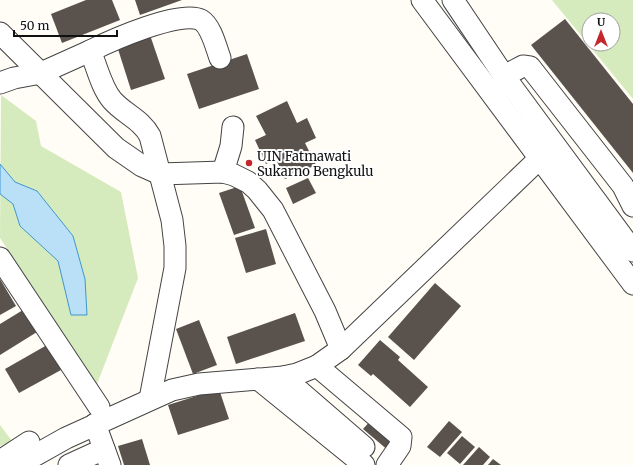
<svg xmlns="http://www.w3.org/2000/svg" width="633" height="465" font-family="Merriweather,serif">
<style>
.green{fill:#d5ebbd;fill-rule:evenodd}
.water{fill:#b9e0f7;stroke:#3f96cf}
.building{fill:#5a524d}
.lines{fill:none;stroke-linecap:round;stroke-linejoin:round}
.minor-casing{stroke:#444;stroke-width:23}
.minor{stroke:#fff;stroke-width:21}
.poi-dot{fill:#c4262e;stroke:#fff;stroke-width:1.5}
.labels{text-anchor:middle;stroke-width:4;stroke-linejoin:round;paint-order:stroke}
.poi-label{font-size:13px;fill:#111;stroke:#fff;text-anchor:start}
</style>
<rect width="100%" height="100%" fill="#fffdf5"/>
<g class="green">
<path d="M552,0h81v99zM589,20h24v24h-24z"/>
<path d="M1,95l35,26 5,25 80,46 17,86 -41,106 -97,-146z"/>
<path d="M0,425l12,16 -12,5z"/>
</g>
<path class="water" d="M0,164l15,18 22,9 36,45 12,43 2,36h-16l-13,-54 -38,-35 -7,-22 -13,-10z"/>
<g class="building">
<path d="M86,0h26l8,20 -58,23 -11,-29z"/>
<path d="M135,0h47l-42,15z"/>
<path d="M565,19l68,85v69l-102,-128z"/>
<path d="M150,35l15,44 -34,11 -14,-44z"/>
<path d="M247,54l12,35 -60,20 -12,-35z"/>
<path d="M287,101l10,22 10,-5 9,20 -11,5 11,22 -31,14 -9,-20 -10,5 -11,-24 11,-5 -10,-19z"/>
<path d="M308,178l8,15 -23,11 -7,-16z"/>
<path d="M240,186l15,42 -21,7 -15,-42z"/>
<path d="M266,229l10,35 -30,9 -11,-35z"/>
<path d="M0,279l16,27 -16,9z"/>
<path d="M435,283l26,23 -47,54 -26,-23z"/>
<path d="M23,310l14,22 -37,23v-31z"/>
<path d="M295,313l10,28 -69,23 -9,-27z"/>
<path d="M199,320l18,45 -24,9 -17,-45z"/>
<path d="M380,340l20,17 -2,3 30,27 -18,20 -37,-33 -2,2 -13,-11z"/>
<path d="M47,345l14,25 -42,23 -14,-24z"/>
<path d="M219,389l10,30 -51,16 -10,-30z"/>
<path d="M372,419l26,21 -9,11 -26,-22z"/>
<path d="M449,421l13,11 -22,25 -13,-10z"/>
<path d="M462,436l13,11 -15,17 -13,-11z"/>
<path d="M142,439l8,26h-26l-6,-19z"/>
<path d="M479,447l11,10 -7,8h-20z"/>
<path d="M493,459l8,6h-13z"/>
</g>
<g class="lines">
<g class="minor-casing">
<g id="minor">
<path d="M422,0l211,284"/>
<path d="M453,0l51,76 129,175"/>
<path d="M0,33l116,115 26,18 18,8 63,-2 11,3 14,7 9,8 16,20 52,101 16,38 -24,17 -20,8 -14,3 -84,7 -27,6 -106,48 -48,27"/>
<path d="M504,76l19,-10 7,1 93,119 10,20"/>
<path d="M0,83l14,-5 27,-5 49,-22"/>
<path d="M223,172l8,-26 2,-19"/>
<path d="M0,258l99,149"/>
<path d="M341,349l198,-190"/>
<path d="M317,366l84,71 -1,9 -13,19"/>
<path d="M283,377l81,70"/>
<path d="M258,379l106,86"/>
<path d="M150,399l25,-131v-22l-3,-26 -22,-84c-9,-17 -26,-22 -38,-36 -11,-13 -15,-34 -22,-49 20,-10 91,-42 111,-31 10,6 15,27 19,38"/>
<path d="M95,424l15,41"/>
<path d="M0,461l29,-19"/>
<path d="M69,465l35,-16"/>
</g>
</g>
<use href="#minor" class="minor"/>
</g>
<circle class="poi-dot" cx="249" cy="163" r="4"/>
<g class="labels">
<g class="poi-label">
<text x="257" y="161">UIN Fatmawati<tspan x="257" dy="15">Sukarno Bengkulu</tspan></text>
</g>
</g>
<g transform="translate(601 32)"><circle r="19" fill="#ffffff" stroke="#a0a0a0"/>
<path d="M0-3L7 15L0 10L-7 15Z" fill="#c4262e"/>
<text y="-6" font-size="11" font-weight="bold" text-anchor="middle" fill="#111111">U</text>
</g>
<path d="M14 30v6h103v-6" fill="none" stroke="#111111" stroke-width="2"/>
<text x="20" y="30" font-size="12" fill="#111111" stroke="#ffffff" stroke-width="3" paint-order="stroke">50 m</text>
</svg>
